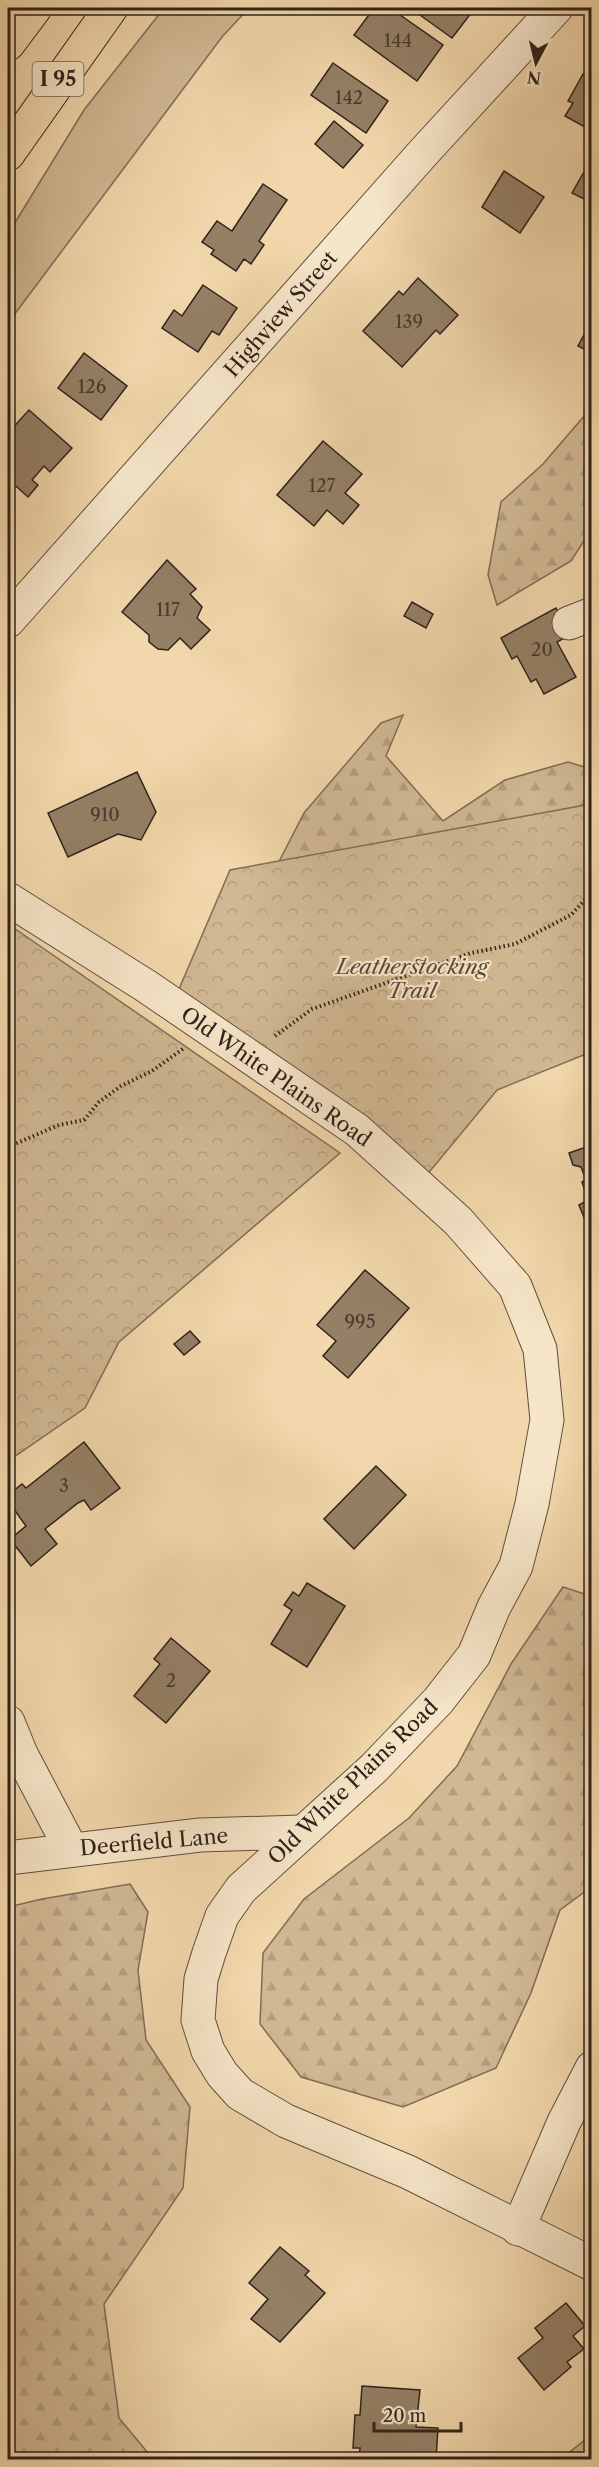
<svg xmlns="http://www.w3.org/2000/svg" width="599" height="2467" font-family="'Libre Caslon Text',serif">
<style>
.green{fill:#d0b893;stroke:#806c57;stroke-width:1.5}
.forest{fill:url(#forest-firs);stroke:#806c57;stroke-width:1.5}
.park{fill:url(#park-crowns);stroke:#806c57;stroke-width:1.5}
.building{fill:#948066;stroke:#30211b;stroke-width:1.5}
.lines{fill:none;stroke-linecap:round;stroke-linejoin:round}
.minor-casing{stroke:#604e3f;stroke-width:35}
.highway-casing{stroke:#30211b;stroke-width:35}
.path{stroke:#30211b;stroke-width:4;stroke-dasharray:1.5 3;stroke-linecap:butt}
.minor{stroke:#f6e5c8;stroke-width:33}
.highway{stroke:#f1d7ab;stroke-width:33}
.labels{text-anchor:middle;stroke-width:4.5;stroke-linejoin:round;paint-order:stroke}
.number-label{font-size:18px;fill:#49392e}
.shield{fill:#f6e5c8;stroke:#6b5c4f;stroke-width:1.5}
.shield-label{font-size:20px;font-weight:bold;fill:#30211b}
.street-label{font-size:21px;fill:#30211b;stroke:#f6e5c8}
.park-label{font-size:21px;font-style:italic;fill:#584739;stroke:#f6e5c8}
</style>
<defs>
<pattern id="forest-firs" width="22" height="20" patternUnits="userSpaceOnUse" patternTransform="scale(1.5)"><rect width="22" height="20" fill="#d0b893"/><path d="M5 1l3.5 6h-7zM16 11l3.5 6h-7z" fill="#b39e7e"/></pattern>
<pattern id="park-crowns" width="20" height="18" patternUnits="userSpaceOnUse" patternTransform="scale(1.5)"><rect width="20" height="18" fill="#d0b893"/><path d="M2 6a3 3 0 1 1 6 0M12 15a3 3 0 1 1 6 0" fill="none" stroke="#b39e7e"/></pattern>
</defs>
<rect width="100%" height="100%" fill="#f1d7ab"/>
<filter id="stains"><feTurbulence type="fractalNoise" baseFrequency=".00333" numOctaves="4"/><feColorMatrix values="0 0 0 0 .2 0 0 0 0 .09 0 0 0 0 .02 0 0 0 .5 -.17"/></filter>
<radialGradient id="worn" r=".72"><stop offset=".6" stop-color="#630" stop-opacity="0"/><stop offset="1" stop-color="#630" stop-opacity=".3"/></radialGradient>
<path class="green" d="M164,8h85l-27,29 -214,286v-89l76,-124z"/>
<g class="forest">
<path d="M591,408v122l-20,31 -74,44 -9,-30 13,-73 42,-38z"/>
<path d="M403,715l-17,41 57,65 62,-41 63,-18 23,7v283l-361,-95 74,-144 77,-90z"/>
<path d="M563,1587l28,9v291l-31,23 -29,83 -35,75 -93,39 -102,-30 -41,-53 3,-71 41,-54 105,-81 48,-52 54,-102z"/>
<path d="M130,1884l18,28 -10,58 8,70 44,67 -7,81 -79,116 15,114 34,41h-145v-161l3,-5 -3,-43v-343l34,-8z"/>
</g>
<g class="park">
<path d="M591,804v248l-94,38 -71,86 -247,-187 51,-119z"/>
<path d="M8,924l332,229 -221,189 -34,66 -77,53z"/>
<path d="M591,2435v24h-30z"/>
</g>
<g class="building">
<path d="M374,8l10,6 6,-6 53,37 -26,36 -63,-46z"/>
<path d="M415,8h60l-23,30 -39,-28z"/>
<path d="M333,63l55,38 -22,32 -55,-38z"/>
<path d="M583,74l9,5v52l-27,-15 8,-13 -5,-2z"/>
<path d="M334,121l29,24 -20,23 -28,-24z"/>
<path d="M592,158v45l-20,-10z"/>
<path d="M504,171l40,26 -24,36 -38,-26z"/>
<path d="M263,184l24,16 -28,41 5,4 -13,19 -7,-5 -8,12 -25,-17 3,-4 -12,-8 15,-21 15,10z"/>
<path d="M418,278l40,37 -18,19 -4,-4 -34,37 -39,-36 36,-40 4,4z"/>
<path d="M203,285l34,23 -18,27 -7,-4 -14,21 -36,-24 12,-18 8,6z"/>
<path d="M592,320v33l-14,-7z"/>
<path d="M84,353l43,33 -26,34 -43,-32z"/>
<path d="M29,410l43,38 -22,24 -6,-6 -12,14 6,5 -10,12 -20,-18v-46z"/>
<path d="M323,441l39,33 -17,19 14,12 -16,19 -16,-14 -13,16 -37,-31z"/>
<path d="M167,560l29,29 -6,5 12,13 -5,11 13,12 -19,19 -11,-11 -12,12 -10,-1 -9,-7v-7l-27,-23z"/>
<path d="M412,602l21,12 -7,14 -22,-12z"/>
<path d="M556,608l14,27 -13,7 19,35 -32,17 -8,-15 -5,3 -14,-26 -5,3 -11,-21z"/>
<path d="M137,772l19,40 -15,28 -23,-6 -50,23 -20,-44z"/>
<path d="M592,1145v92l-13,-32 9,-5 -6,-18 4,-2 -5,-13 -8,-2 -4,-12z"/>
<path d="M365,1270l44,38 -61,70 -25,-22 13,-15 -19,-16z"/>
<path d="M190,1331l10,11 -16,13 -10,-11z"/>
<path d="M84,1442l36,46 -29,22 -7,-10 -6,3 -33,26 12,15 -26,22 -21,-27 16,-13 -18,-25v-6l14,-11 4,4z"/>
<path d="M376,1466l30,29 -52,54 -30,-30z"/>
<path d="M307,1583l38,23 -38,61 -36,-23 21,-34 -8,-5 9,-13 6,4z"/>
<path d="M171,1638l39,33 -44,52 -32,-27 26,-32 -6,-5z"/>
<path d="M280,2247l29,24 -4,4 20,18 -45,49 -29,-23 17,-20 -19,-16z"/>
<path d="M566,2303l19,23 -12,10 11,13 -17,13 4,5 -27,23 -26,-32 25,-20 -8,-10z"/>
<path d="M362,2386l58,4 -4,37 22,1 -2,31 -77,1 1,-12h-7l2,-33h5z"/>
</g>
<g class="lines">
<g class="minor-casing">
<g id="minor">
<path d="M8,621l415,-468 133,-145"/>
<path d="M569,623l23,-9"/>
<path d="M8,899l138,87 211,144 101,91 57,65 25,63 7,71 -15,84 -16,62 -22,41 -20,48 -36,46 -64,67 -133,121 -19,27 -13,37 -8,26 -3,41 10,31 14,23 18,20 46,27 122,51 184,92"/>
<path d="M8,1722l13,32 50,95"/>
<path d="M8,1858l192,-23 101,-3"/>
<path d="M518,2229l46,-107 28,-54"/>
</g>
</g>
<g class="highway-casing">
<g id="highway">
<path d="M8,44l27,-36"/>
<path d="M8,154l103,-146"/>
</g>
</g>
<g class="path">
<path d="M275,1036l37,-27 159,-56 44,-9 56,-29 21,-23"/>
<path d="M8,1147l51,-22 25,-5 15,-18 22,-16 31,-15 32,-23"/>
</g>
<use href="#minor" class="minor"/>
<use href="#highway" class="highway"/>
</g>
<g class="labels">
<g class="number-label">
<text x="398" y="47">144</text>
<text x="349" y="104">142</text>
<text x="409" y="328">139</text>
<text x="92" y="393">126</text>
<text x="322" y="492">127</text>
<text x="168" y="616">117</text>
<text x="542" y="656">20</text>
<text x="105" y="821">910</text>
<text x="360" y="1328">995</text>
<text x="64" y="1492">3</text>
<text x="171" y="1687">2</text>
</g>
<rect class="shield" x="32.5" y="62" width="51" height="34" rx="4.5"/>
<g class="shield-label">
<text x="58" y="86">I 95</text>
</g>
<g class="street-label">
<text transform="translate(281 314) rotate(-49)" y="7">Highview Street</text>
<text transform="translate(276 1077) rotate(35)" y="7">Old White Plains Road</text>
<text transform="translate(353 1782) rotate(-44)" y="7">Old White Plains Road</text>
<text transform="translate(154 1842) rotate(-5)" y="7">Deerfield Lane</text>
</g>
<g class="park-label">
<text x="412" y="974">Leatherstocking<tspan x="412" dy="24">Trail</tspan></text>
</g>
</g>
<rect width="599" height="2467" fill="none" stroke="#f1d7ab" stroke-width="30"/>
<rect x="9" y="9" width="581" height="2449" fill="none" stroke="#30211b" stroke-width="3"/>
<rect x="15" y="15" width="569" height="2437" fill="none" stroke="#30211b" stroke-width="1.5"/>
<g transform="translate(536 63) rotate(187)" stroke="#f6e5c8" stroke-width="4.5" paint-order="stroke">
<path d="M0-4.5L10 22L0 15L-10 22Z" fill="#30211b"/>
<text y="-9" font-size="16" font-weight="bold" text-anchor="middle" fill="#30211b">N</text>
</g>
<path d="M374 2422v9h87v-9" fill="none" stroke="#30211b" stroke-width="3"/>
<text x="383" y="2422" font-size="18" fill="#30211b" stroke="#f6e5c8" stroke-width="4.5" paint-order="stroke">20 m</text>
<rect width="100%" height="100%" filter="url(#stains)"/>
<rect width="100%" height="100%" fill="url(#worn)"/>
</svg>
